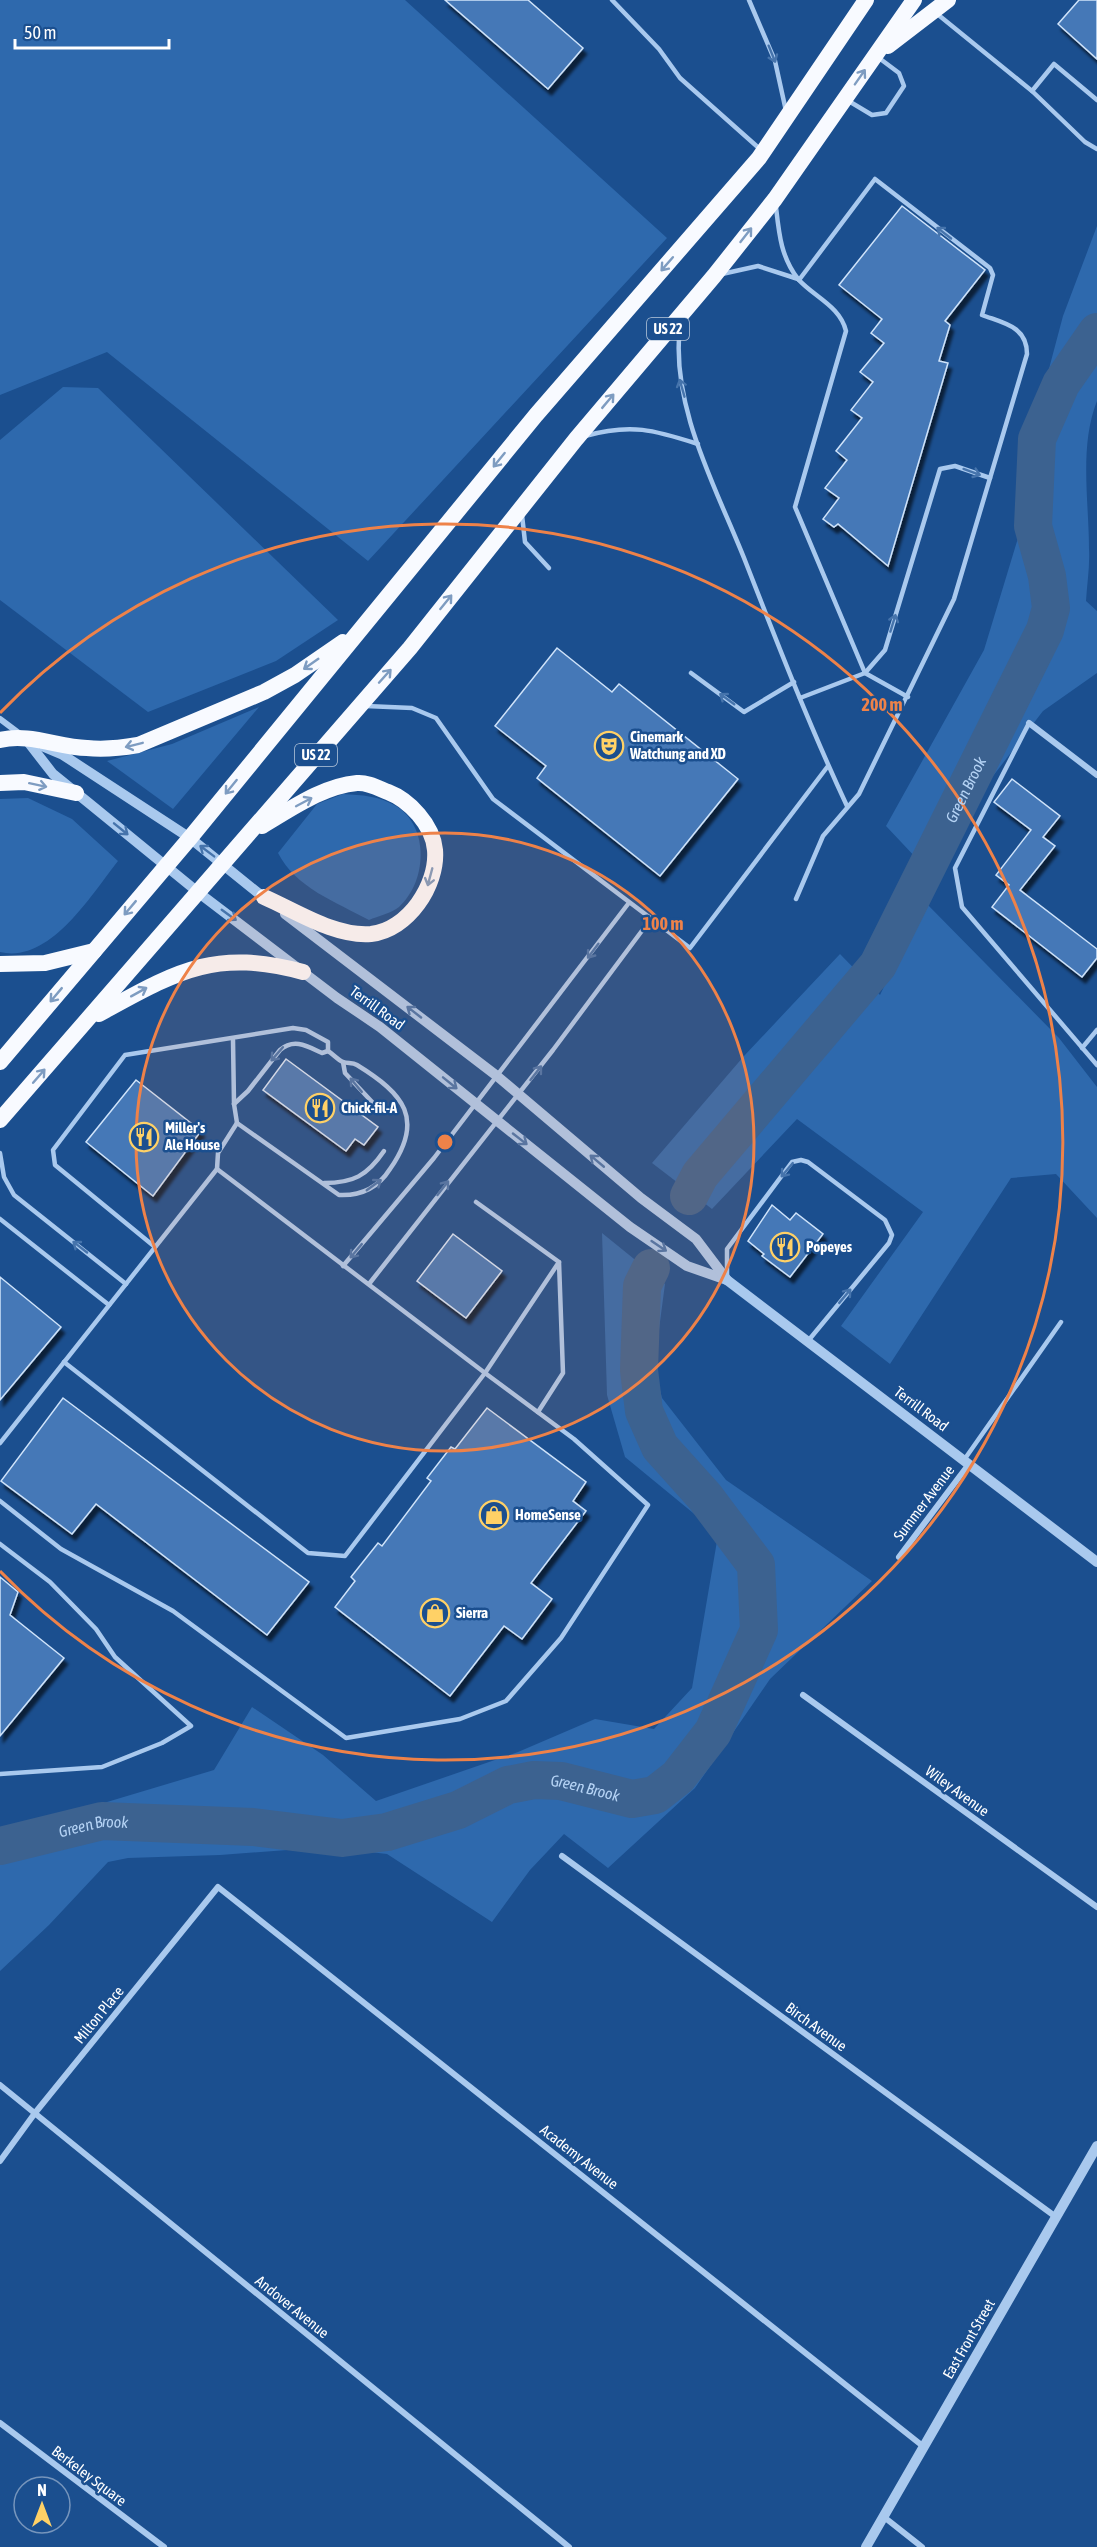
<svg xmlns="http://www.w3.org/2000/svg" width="1097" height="2547" font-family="'Asap Condensed',sans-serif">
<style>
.green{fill:#2e69ad}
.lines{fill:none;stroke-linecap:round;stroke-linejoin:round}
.river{stroke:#3c6290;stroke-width:38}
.building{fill:#4478b7;stroke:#cfe3fa;stroke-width:1.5;filter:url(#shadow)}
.service{stroke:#a9c9ee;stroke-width:4.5}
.minor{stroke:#a9c9ee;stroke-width:6}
.tertiary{stroke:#a9c9ee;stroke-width:10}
.trunk{stroke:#f8faff;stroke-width:16}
.oneway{stroke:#4674ac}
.oneway2{stroke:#7e9cc1}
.ring{fill:none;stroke:#ee8249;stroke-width:3}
.labels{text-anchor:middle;stroke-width:5;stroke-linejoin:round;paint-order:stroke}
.shield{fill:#1b4f8f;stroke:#bbcadd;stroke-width:1.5}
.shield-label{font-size:14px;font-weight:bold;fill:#fff}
.poi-label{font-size:15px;font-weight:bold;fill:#fff;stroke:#1b4f8f;text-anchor:start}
.street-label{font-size:15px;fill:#fff;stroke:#1b4f8f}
.water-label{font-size:16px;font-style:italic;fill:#b5d3f5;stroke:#1b4f8f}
.centre{fill:#ee8249;stroke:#1b4f8f;stroke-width:3}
.ring-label{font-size:18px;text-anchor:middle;font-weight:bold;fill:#ee8249;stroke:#1b4f8f;stroke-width:5;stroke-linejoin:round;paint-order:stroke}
</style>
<defs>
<filter id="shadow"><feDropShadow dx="3.5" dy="6" stdDeviation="1.5" flood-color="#0009"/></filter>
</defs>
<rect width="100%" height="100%" fill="#1b4f8f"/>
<g class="green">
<path d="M0,0h405l262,238 -299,323 -261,-209 -107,43z"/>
<path d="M1097,226v175c-18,45 -8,101 -8,148 1,17 -2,35 -3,52l11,10v62l-54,38 -60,78 -49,88 -48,-51 98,-176 34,-112 3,-64 42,-158z"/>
<path d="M63,387l35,1 240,232 -62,41 -128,51 -148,-112v-160z"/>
<path d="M259,707l-86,102 -66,-48 65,-17z"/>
<path d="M343,794c19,1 36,2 53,12 34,21 31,76 3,101 -7,6 -21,9 -30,13 -33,-18 -73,-32 -91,-67l39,-49z"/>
<path d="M28,798l44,21 46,42c-27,34 -68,103 -118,91v-153z"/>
<path d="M925,902l134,136 38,49v131l-41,-44 -45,4 -121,186 -49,-38 82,-114 -126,-93 -85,90 -60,-46 92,-107 96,-102 40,41z"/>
<path d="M602,1233l63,51 -11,83 8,31 64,82 146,101 -102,98 -75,109 -87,80 -44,-34 -34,36 -38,52 -105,-68 -60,-7 -107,8 -92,3 -20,4 -59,63 -49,46v-137l214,-64 38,-63 71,48 53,46 142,-49 77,-33 59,10 38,-41 25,-147 -19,-24 -73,-60 -18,-62z"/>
</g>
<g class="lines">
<g class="river">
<path id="s1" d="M689,1196l11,-21 178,-210 167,-335 6,-22 -4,-32 -14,-50 4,-87 24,-55 36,-52"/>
<path id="s2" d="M0,1846l102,-25 151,6 89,11 45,-6 71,-22 50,-25 26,-5 27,1 71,18 23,-4 23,-18 35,-45 46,-102 -3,-65 -51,-68 -45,-50 -16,-36 -5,-41 3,-84 9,-18"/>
</g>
</g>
<g class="building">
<path d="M445,0h83l55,48 -35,41z"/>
<path d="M1079,0h18v59l-39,-35z"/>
<path d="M902,206l83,64 -40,51 5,4 -11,36 9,2 -60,203 -50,-42 -4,3 -11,-8 16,-21 -14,-10 22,-28 -11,-9 26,-33 -11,-8 22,-28 -13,-10 24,-29 -13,-10 11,-14 -43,-34z"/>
<path d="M557,648l55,44 7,-8 119,95 -78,97 -123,-98 9,-12 -51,-40z"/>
<path d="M1012,779l48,37 -17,21 12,9 -35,44 77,59v9l-15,19 -90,-70 17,-22 -13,-10 35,-45 -37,-28z"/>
<path d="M286,1059l92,68 -14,18 -9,-6 -9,12 -83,-61z"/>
<path d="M136,1080l65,51 -48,65 -67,-54z"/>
<path d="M772,1205l18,15 6,-7 27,21 -33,43 -28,-21 2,-2 -16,-13z"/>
<path d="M453,1234l49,37 -36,47 -49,-37z"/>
<path d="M0,1277l61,50 -61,73z"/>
<path d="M63,1398l246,184 -42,53 -171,-131 -24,30 -71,-53z"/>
<path d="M487,1408l99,74 -13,19 13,10 -55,72 21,16 -30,40 -18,-13 -54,70 -115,-89 20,-26 -4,-4 27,-34 4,3 49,-65 -4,-3 24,-31 4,2z"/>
<path d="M0,1577l18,15 -8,23 54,43 -64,78z"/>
</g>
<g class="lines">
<g class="service">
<path d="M612,0l47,49 21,29 81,72"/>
<path d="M749,0l26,61 11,50"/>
<path d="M936,13l96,78 53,51 12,7"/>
<path d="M1032,91l22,-27 43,36"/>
<path d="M847,100l25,15 14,-2 18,-27 -5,-13 -20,-15"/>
<path d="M776,207c3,27 5,50 22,72 16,18 42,27 48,52l-51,176 70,166 43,24"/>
<path d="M722,274l36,-8 40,13"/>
<path d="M680,326c-10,81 37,163 66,237 32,82 64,164 101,243"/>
<path d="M585,436c46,-13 69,-6 113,8"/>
<path d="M522,515l3,27 24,26"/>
<path d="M691,673l53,39 50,-30"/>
<path d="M800,698l65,-25 20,-23 55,-181 15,-3 35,12"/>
<path d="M366,706l46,2 24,10 57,81 197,149 138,-182"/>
<path d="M1029,723l-74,145 7,39 135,158"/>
<path d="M796,899l27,-63 36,-42 95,-195 73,-245c0,-28 -24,-31 -45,-39l11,-40 -3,-7 -115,-89 -76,101"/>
<path d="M233,1040l1,64 3,19"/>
<path d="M1082,1048l15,-18"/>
<path d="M343,1062l2,11 29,31"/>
<path d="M0,1153l4,24 10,18 112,89"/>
<path d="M324,1183c29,0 43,-7 60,-32"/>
<path d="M476,1202l83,60 4,111 -25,39"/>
<path d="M0,1219l109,86"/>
<path d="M155,1247l-100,-82 -2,-15 72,-95 168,-27 13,2 22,12v9"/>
<path d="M343,1266l91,-108 194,-254"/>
<path d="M727,1277v-28l65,-87 9,-2 7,2 77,58 7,15 -3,8 -81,98"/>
<path d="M369,1284l184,-234 97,-130"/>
<path d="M64,1362l244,191 37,3 140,-183 -268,-204"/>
<path d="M0,1443l217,-274 1,-16 19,-30 102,72c22,1 39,-7 51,-26 35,-50 14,-75 -33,-104 -5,-3 -9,-1 -14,-3 -5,-2 -10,-8 -15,-11l-6,2c-15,-7 -28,-15 -42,-3l-32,41 -14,13"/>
<path d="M964,1460l97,-138"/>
<path d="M0,1501l61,48 112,62 173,127 114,-19 46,-18 55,-63 87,-133 -74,-66 -89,-66 74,-111"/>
<path d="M0,1544l50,38 46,47 19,28 76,69 -29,17 -60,24 -102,7"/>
</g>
<g class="minor">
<path d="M0,719l20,15"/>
<path d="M1029,723l68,52"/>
<path d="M899,1557l70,-93"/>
<path d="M803,1695l294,212"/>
<path d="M562,1856l494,361"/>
<path d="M0,2085l569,462"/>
<path d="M0,2161l35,-48 183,-226 706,560"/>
<path d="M0,2423l164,124"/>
<path d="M884,2517l38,30"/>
</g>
<g class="tertiary">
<path d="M25,738l28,36 37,30 109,89 138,105 43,29 250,200 57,39 40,14"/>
<path d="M44,747l19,8 127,83 78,63"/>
<path d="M285,914l212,162 144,122 55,41 31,41 370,282"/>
<path d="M866,2547l231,-401"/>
</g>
<g class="trunk">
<path d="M888,46l60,-46"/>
<path d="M0,740c29,-7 58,7 87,8 18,2 34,0 51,-3l126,-53 31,-17 48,-33"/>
<path d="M0,783l24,-1 52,11"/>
<path d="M262,826c29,-17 61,-40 95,-43 10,-1 21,5 31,9 21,8 45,33 47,58 3,35 -27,80 -64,84 -36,3 -75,-23 -107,-37"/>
<path d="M0,964l45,-1 49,-12"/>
<path d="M99,1014c77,-42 114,-66 204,-42"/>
<path d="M0,1062l190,-224 346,-423 223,-257 107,-158"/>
<path d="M0,1120l410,-472 166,-209 138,-163 61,-77 139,-199"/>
</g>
</g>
<defs><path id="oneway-shaft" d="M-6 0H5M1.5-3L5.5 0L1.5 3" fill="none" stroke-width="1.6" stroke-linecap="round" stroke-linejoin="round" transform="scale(1.5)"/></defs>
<g class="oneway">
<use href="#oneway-shaft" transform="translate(772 54) rotate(68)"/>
<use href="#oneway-shaft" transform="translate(944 233) rotate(-142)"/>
<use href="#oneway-shaft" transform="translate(682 388) rotate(-106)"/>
<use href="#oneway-shaft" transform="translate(972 472) rotate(20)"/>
<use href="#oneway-shaft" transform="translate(893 623) rotate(-73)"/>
<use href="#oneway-shaft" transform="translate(727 699) rotate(-144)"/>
<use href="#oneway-shaft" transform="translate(121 829) rotate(39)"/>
<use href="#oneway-shaft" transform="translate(207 851) rotate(-143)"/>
<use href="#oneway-shaft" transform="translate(229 915) rotate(36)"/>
<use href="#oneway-shaft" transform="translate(593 951) rotate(127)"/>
<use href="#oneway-shaft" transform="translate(414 1012) rotate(-142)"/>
<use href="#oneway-shaft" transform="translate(277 1054) rotate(131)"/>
<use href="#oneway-shaft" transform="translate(536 1073) rotate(-52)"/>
<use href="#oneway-shaft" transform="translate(450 1083) rotate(39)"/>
<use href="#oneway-shaft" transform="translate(356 1085) rotate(-130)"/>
<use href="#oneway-shaft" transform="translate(520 1139) rotate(38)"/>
<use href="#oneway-shaft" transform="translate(597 1161) rotate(-140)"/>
<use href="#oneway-shaft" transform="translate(787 1170) rotate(130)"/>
<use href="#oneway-shaft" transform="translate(374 1185) rotate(-36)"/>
<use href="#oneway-shaft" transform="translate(443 1188) rotate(-52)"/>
<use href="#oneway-shaft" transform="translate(659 1246) rotate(34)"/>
<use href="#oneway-shaft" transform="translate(80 1247) rotate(-142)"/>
<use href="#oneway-shaft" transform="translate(356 1251) rotate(130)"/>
<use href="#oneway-shaft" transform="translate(845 1296) rotate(-50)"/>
</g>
<g class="oneway2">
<use href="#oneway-shaft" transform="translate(860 77) rotate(-55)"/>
<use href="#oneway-shaft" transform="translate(746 235) rotate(-52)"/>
<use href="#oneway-shaft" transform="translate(667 264) rotate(131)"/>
<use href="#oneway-shaft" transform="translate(608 401) rotate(-50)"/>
<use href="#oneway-shaft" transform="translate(499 460) rotate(129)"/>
<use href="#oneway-shaft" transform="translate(446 602) rotate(-51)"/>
<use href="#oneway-shaft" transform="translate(311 664) rotate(145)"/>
<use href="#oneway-shaft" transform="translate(385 676) rotate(-48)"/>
<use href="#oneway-shaft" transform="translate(134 745) rotate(166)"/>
<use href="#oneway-shaft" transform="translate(38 785) rotate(12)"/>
<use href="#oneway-shaft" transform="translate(231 787) rotate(129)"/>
<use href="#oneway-shaft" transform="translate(304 802) rotate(-28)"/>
<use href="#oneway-shaft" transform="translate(430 877) rotate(105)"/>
<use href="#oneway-shaft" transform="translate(130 908) rotate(130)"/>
<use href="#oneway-shaft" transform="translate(139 992) rotate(-29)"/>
<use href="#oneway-shaft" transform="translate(56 995) rotate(130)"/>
<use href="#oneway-shaft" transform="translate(39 1076) rotate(-49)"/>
</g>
<circle cx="445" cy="1142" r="309" fill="#ee8249" fill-opacity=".12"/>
<g class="ring">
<circle cx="445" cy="1142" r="309"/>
<path d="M0 713A618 618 0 1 1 0 1571"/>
</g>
<defs>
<g id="theatre-ring" transform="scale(1.5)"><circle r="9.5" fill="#1b4f8f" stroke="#ffd166" stroke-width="1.5"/><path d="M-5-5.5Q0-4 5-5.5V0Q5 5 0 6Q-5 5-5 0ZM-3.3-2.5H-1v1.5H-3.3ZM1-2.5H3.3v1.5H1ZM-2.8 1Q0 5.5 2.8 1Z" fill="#ffd166"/></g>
<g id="restaurant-ring" transform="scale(1.5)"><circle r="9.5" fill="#1b4f8f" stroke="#ffd166" stroke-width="1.5"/><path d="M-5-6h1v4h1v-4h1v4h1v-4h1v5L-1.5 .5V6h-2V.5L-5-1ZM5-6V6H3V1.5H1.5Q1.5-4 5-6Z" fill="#ffd166"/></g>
<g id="shop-ring" transform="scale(1.5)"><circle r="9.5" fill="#1b4f8f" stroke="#ffd166" stroke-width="1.5"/><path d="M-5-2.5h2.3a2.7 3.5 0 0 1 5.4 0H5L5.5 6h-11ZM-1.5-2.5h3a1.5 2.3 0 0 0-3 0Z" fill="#ffd166"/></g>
</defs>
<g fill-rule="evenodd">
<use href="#theatre-ring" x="609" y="746"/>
<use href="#restaurant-ring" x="320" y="1108"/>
<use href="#restaurant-ring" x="144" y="1137"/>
<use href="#restaurant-ring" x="785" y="1247"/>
<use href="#shop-ring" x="494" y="1515"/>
<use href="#shop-ring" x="435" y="1613"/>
</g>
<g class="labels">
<g class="shield">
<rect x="647" y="318" width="42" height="22" rx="4.5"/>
<rect x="295" y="744" width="42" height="22" rx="4.5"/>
</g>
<g class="shield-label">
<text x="668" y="334">US 22</text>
<text x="316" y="760">US 22</text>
</g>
<g class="poi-label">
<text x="630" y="742">Cinemark<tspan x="630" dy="17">Watchung and XD</tspan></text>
<text x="341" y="1113">Chick-fil-A</text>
<text x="165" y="1133">Miller's<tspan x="165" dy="17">Ale House</tspan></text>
<text x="806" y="1252">Popeyes</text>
<text x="515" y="1520">HomeSense</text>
<text x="456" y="1618">Sierra</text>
</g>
<g class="street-label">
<text transform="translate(377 1008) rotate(36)" y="5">Terrill Road</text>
<text transform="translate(921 1409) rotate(37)" y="5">Terrill Road</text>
<text transform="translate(924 1503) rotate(-53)" y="5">Summer Avenue</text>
<text transform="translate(957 1791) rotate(36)" y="5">Wiley Avenue</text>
<text transform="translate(99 2015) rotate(-51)" y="5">Milton Place</text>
<text transform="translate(816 2027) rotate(36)" y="5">Birch Avenue</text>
<text transform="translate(579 2157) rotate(38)" y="5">Academy Avenue</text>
<text transform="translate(292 2307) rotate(39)" y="5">Andover Avenue</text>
<text transform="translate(969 2339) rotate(-60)" y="5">East Front Street</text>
<text transform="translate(89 2476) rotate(37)" y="5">Berkeley Square</text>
</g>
<g class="water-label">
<text dy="6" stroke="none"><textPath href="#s1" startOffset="495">Green Brook</textPath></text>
<text dy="6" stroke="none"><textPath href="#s2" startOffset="600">Green Brook</textPath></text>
<text dy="6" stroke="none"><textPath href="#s2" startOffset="96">Green Brook</textPath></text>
</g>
</g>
<circle cx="445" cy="1142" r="9" class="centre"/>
<g class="ring-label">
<text x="882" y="711">200 m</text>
<text x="663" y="930">100 m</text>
</g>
<g transform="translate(42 2505)"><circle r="28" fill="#1b4f8f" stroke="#7695bc" stroke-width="1.5"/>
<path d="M0-4.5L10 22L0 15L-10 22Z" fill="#ffd166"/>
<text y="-9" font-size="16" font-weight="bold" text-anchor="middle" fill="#ffffff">N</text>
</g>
<path d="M15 39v9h154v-9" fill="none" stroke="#ffffff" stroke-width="3"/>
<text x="24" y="39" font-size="18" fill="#ffffff" stroke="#1b4f8f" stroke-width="4.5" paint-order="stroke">50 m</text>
</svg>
